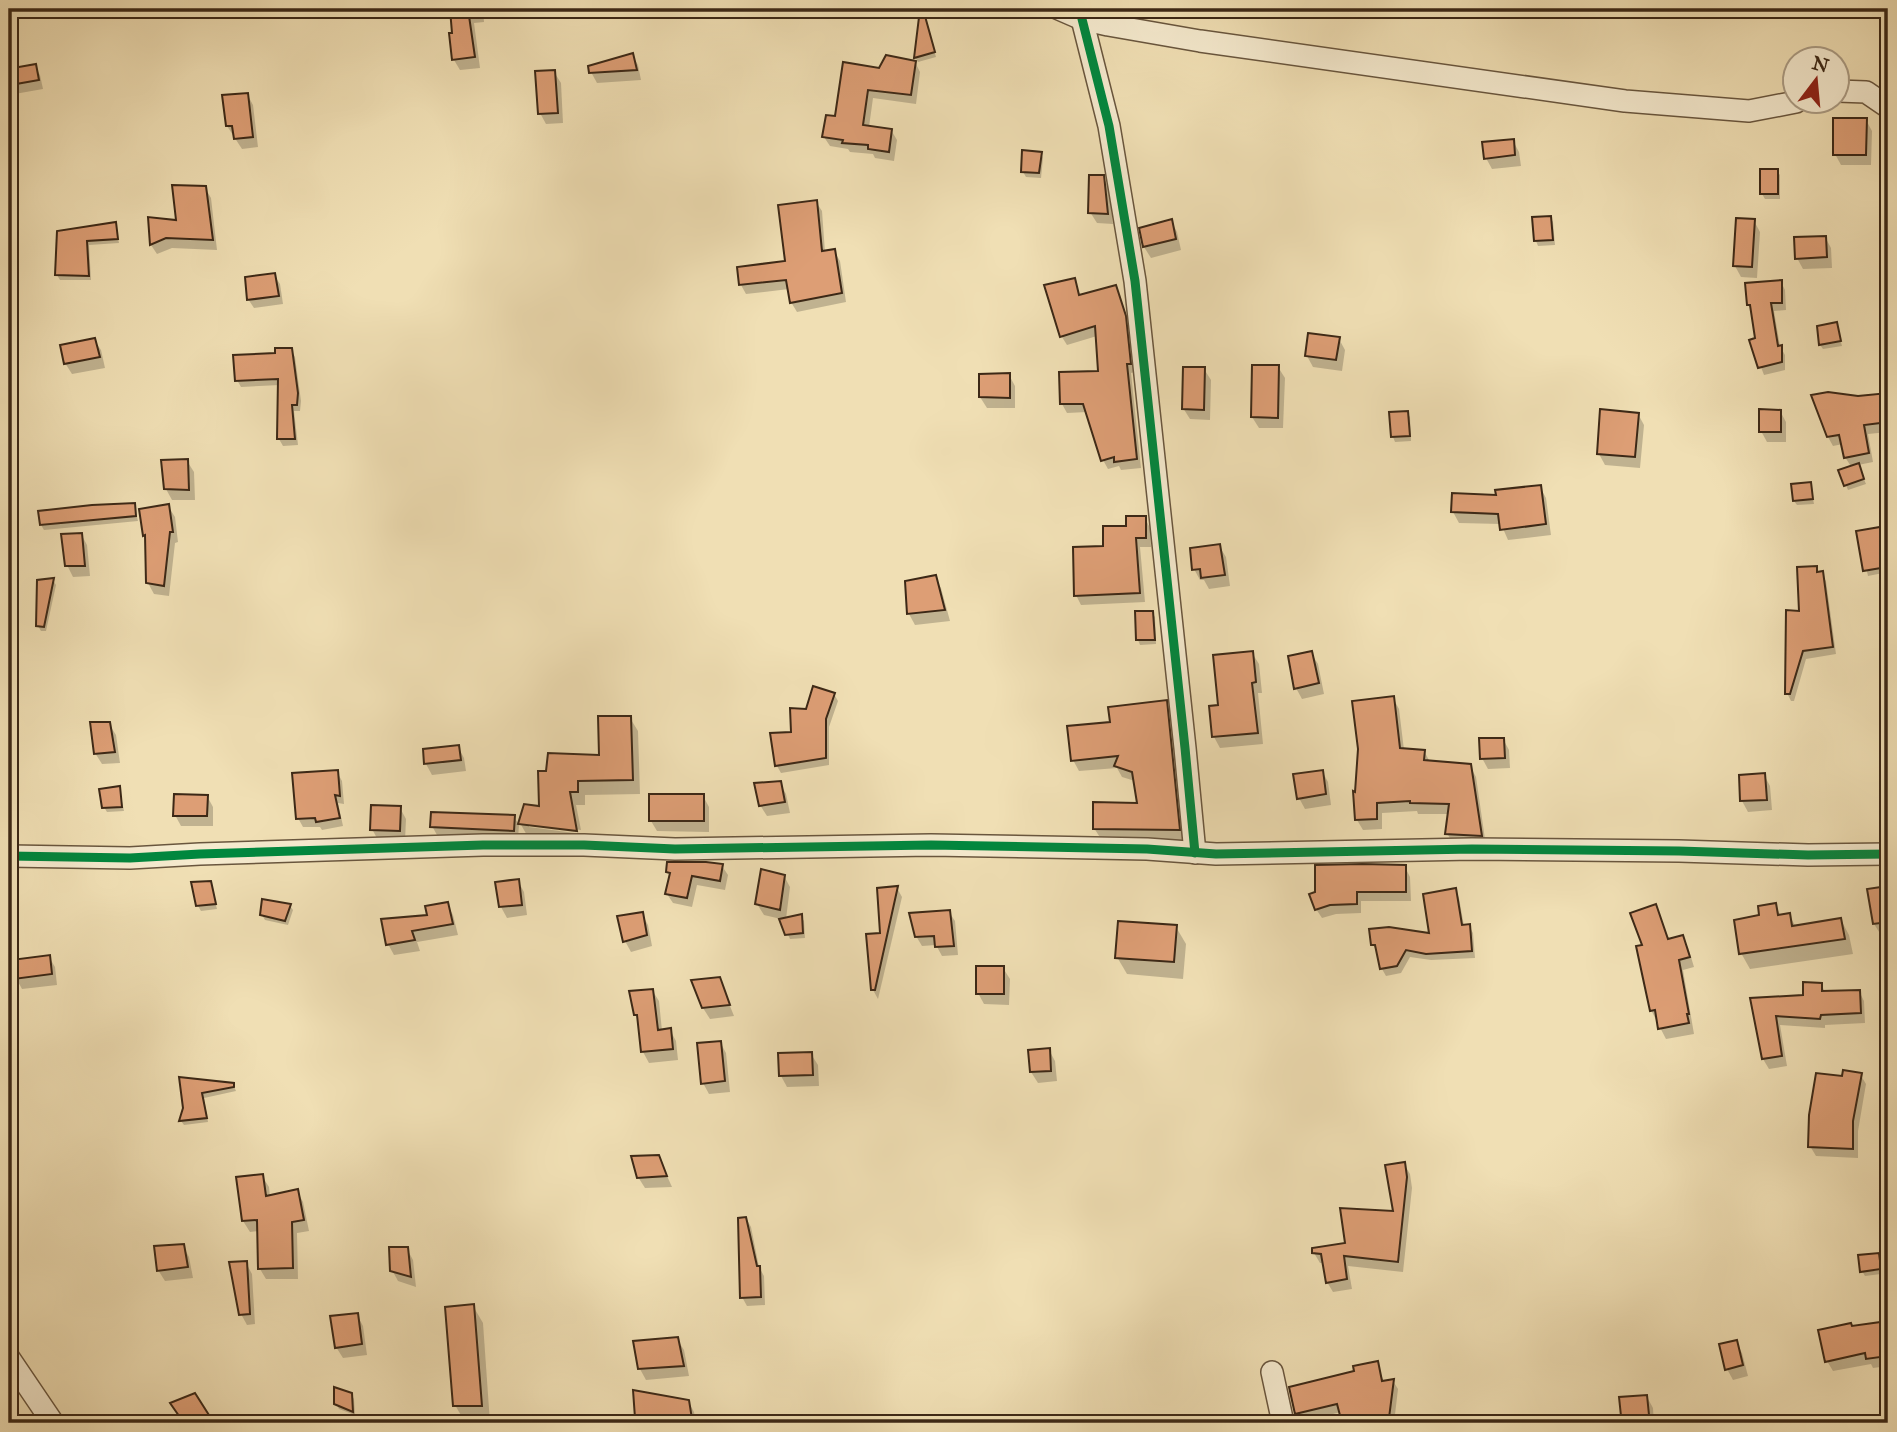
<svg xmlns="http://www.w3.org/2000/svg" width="1897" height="1432" font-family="'IM FELL Great Primer',serif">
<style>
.shadow{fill:#0003}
.building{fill:#dd9e75;stroke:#3c2816;stroke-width:2}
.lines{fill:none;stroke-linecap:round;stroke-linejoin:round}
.street-casing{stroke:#69563e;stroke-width:24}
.street{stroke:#f5eace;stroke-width:21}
.cycleway-casing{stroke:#f5eace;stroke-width:13}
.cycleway{stroke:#00873e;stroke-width:9}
</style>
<rect width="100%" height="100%" fill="#f0dfb4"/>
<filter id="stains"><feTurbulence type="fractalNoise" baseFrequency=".00286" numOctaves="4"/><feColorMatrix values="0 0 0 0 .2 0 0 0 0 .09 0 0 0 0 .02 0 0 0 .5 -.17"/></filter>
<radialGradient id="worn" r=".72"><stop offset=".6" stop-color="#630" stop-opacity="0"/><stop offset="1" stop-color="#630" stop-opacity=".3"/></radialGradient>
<g class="shadow">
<path d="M9,9h26v5h-23z"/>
<path d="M452,9h31l1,13 -10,1 6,45 -20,2 -6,-10z"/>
<path d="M519,9h23l1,4 -20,3z"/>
<path d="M922,9l14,48 -18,5 -3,-5z"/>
<path d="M632,55l6,10 3,15 -44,3 -6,-11z"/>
<path d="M915,62l5,10 -4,32 -43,-6 -4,29 22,3 6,10 -3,21 -19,-3 -2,-4 -23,-2 -2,-3 -18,-3 -6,-9 13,-19 43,-49z"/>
<path d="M35,66l5,9 3,14 -34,6v-24z"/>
<path d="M554,72l7,11 2,40 -17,1 -6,-11z"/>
<path d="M247,94l6,11 5,42 -16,2 -15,-23z"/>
<path d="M1866,120l6,11 -1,34h-30l-6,-11z"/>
<path d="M1513,141l6,11 2,14 -29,3 -6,-11z"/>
<path d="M1041,153l2,5 -2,20 -15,-1 -3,-5z"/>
<path d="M1777,171l3,4v24h-15l-3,-5z"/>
<path d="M1103,177l6,11 4,36 -16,-1 -7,-11z"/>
<path d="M205,188l6,10 6,52 -45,-2 -15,6 -6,-9 -1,-26 28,3z"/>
<path d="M816,202l6,9 3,41 9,-1 6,10 6,41 -49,10 -6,-10 -2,-13 -43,5 -5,-9 46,-22z"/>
<path d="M1550,217l3,5 2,23 -17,1 -2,-5z"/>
<path d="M1171,221l6,11 4,18 -30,8 -7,-11 -3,-18z"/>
<path d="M1754,221l6,11 -3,46 -16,-1 -6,-11z"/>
<path d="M115,224l4,19 -30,2 2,35h-31l-3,-5 1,-42z"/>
<path d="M1825,237l6,11 1,20 -29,1 -6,-11z"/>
<path d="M274,275l6,9 3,20 -29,4 -6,-9z"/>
<path d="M1074,280l7,17 34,-10 5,9 10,30 5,46 -4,1 10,95 -20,2 -2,-4 -11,3 -5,-9 -16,-48 -20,1 -5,-9 38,-31 -3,-37 -30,9 -5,-8 -16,-50z"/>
<path d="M1781,282l4,8 1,20 -12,1 6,35 5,9v15l-21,5 -13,-34 6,-2 -4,-27 -5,-8z"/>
<path d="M9,324l7,11 1,28h-8z"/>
<path d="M1836,324l6,22 -19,3 -3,-4z"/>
<path d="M1339,339l6,11 -3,21 -29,-4 -6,-11z"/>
<path d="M94,340l7,10 4,18 -33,6 -7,-11z"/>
<path d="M291,350l4,7 6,44 -1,10h-6l4,34 -15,1 -4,-7 1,-54 -39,2 -4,-7 40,-26z"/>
<path d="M1278,367l7,11 -2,50h-24l-7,-11z"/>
<path d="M1204,369l7,11 -1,40 -20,-1 -7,-11z"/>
<path d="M1009,375l6,11v22h-28l-7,-11z"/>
<path d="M1888,395v37l-20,2 5,28 -15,3 8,19 -18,6 -2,-5 6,-17 -7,-11 -2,-13 -10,2 -5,-9 30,-39z"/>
<path d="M1780,411l6,11v20h-19l-6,-11z"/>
<path d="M1407,413l3,4 1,24 -16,1 -2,-5z"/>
<path d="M1638,414l6,11 -4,43 -35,-3 -6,-11z"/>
<path d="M187,461l7,11 1,28h-23l-6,-11z"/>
<path d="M1810,484l4,20 -17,1 -3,-4z"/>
<path d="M1540,487l6,11 5,37 -43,5 -7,-16 -42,-1 -6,-11 45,-15z"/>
<path d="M134,505l4,16 -94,9 -3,-5 -1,-13z"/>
<path d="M168,506l7,11 3,25 -3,1 -6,53 -15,-2 -6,-11 -1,-43 -3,-5z"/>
<path d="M1145,518l5,10 1,19h-11l5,55 -64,3 -5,-10 29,-47 22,-20z"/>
<path d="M1879,529l9,43 -20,4 -10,-43z"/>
<path d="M81,534l6,11 3,31 -17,1 -6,-12z"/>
<path d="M1219,546l7,11 4,29 -21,3 -5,-9h-4l-6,-11z"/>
<path d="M1816,568l10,13 10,73 -30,5 -12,42h-3l-4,-8 14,-81z"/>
<path d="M935,577l6,11 9,33 -35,4 -6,-11z"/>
<path d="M53,580l3,5 -10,46h-5l-3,-5z"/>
<path d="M1152,612l3,5 1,27 -16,1 -2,-5z"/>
<path d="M1252,653l7,11 3,29h-4l5,51 -43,4 -6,-11 6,-30z"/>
<path d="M1311,653l7,11 6,30 -22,5 -6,-11z"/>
<path d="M834,694l4,7 -9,26v38l-48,8 -4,-7 -5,-31 21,-2 15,-22z"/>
<path d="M1393,698l6,11 5,41 20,1 6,11 40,4 6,11 10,69 -33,-2 -6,-11 3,-19h-32l-1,-3 -35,2v16l-19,1 -6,-10z"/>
<path d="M1166,702l6,10 13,129 -84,-2 -7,-11 45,-23 -4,-24 -13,-4 -5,-9 -38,3 -6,-11 38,-37z"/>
<path d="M630,718l8,13 2,63 -55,1v10h-9l5,25 -52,-7v4l53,7 2,10 -56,-7 -8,-14 81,-66z"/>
<path d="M109,724l7,11 4,28 -18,1 -7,-11z"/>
<path d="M1503,739l6,11 1,18 -22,1 -6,-11z"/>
<path d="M458,747l6,11 2,13 -34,4 -6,-11 -1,-14z"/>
<path d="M1322,771l6,11 3,23 -26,4 -6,-11z"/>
<path d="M337,772l5,9 2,23 -6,-1 5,23 -21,4 -2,-3h-17l-5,-9z"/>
<path d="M1764,775l6,11 2,24 -24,2 -6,-11z"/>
<path d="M780,783l6,11 4,19 -23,3 -7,-11z"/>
<path d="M119,788l5,23 -17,1 -3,-5z"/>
<path d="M207,796l6,11v19h-32l-6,-11z"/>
<path d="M703,796l6,11v25l-52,-1 -6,-10z"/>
<path d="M400,808l6,11 -1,22 -27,-1 -6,-11z"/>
<path d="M514,817l5,8 -1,14 -81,-4 -5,-9z"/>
<path d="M722,866l6,9 -3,15 -28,-5 -5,22 -19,-4 -6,-9 4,-17 -3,-5z"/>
<path d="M1405,867l5,10 1,24h-50v12l-25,1 -14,4 -6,-9z"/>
<path d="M784,876l6,11 -4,32 15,-3 3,5 1,17 -15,1 -9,-20 -17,-4 -7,-11z"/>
<path d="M518,881l6,11 3,23 -20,3 -6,-11 -4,-23z"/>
<path d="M210,883l7,26 -16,2 -3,-5z"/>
<path d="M897,888l5,9 -24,102 -5,-9 9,-56z"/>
<path d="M1887,888l1,45 -7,2 -7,-11z"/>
<path d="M1455,890l4,8 5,28h5l4,7 2,25 -44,2 -21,-3 -9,16 -15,3 -4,-7 -4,-17 -5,-7 59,-9z"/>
<path d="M447,904l6,11 5,20 -41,7 3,9 -26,4 -6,-11z"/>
<path d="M1775,905l6,11 8,-1 7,12 45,-7 8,15 4,19 -103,15 -9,-16 20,-36z"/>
<path d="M290,906l3,4 -5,15 -23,-5 -3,-5z"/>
<path d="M1655,906l14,35 13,-4 6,10 6,20 -11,3 11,64 -28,5 -15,-29 -7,-63z"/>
<path d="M949,912l6,9 3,34 -16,1 -6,-11 -14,1 -6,-10z"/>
<path d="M642,914l6,11 4,21 -21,6 -6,-11z"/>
<path d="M1176,927l10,17 -3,35 -56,-5 -10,-17z"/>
<path d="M49,957l6,10 2,18 -35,4 -6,-11z"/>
<path d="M1003,968l7,11 -1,26 -25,-1 -6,-11z"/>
<path d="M719,979l15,37 -24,3 -7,-11z"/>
<path d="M1821,984l4,8 34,-1 5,10 1,22 -40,2v3l-45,-3 7,41 -18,3 -6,-10 -11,-59 52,-4z"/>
<path d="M652,990l7,11 3,30 8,-1 6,11 2,19 -29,3 -6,-11 -4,-31 -3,-7z"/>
<path d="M720,1042l6,11 4,39 -21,2 -6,-11z"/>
<path d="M1049,1050l6,11 2,20 -19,2 -7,-11z"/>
<path d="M811,1054l7,11 1,21 -32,1 -6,-11z"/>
<path d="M1860,1074l6,10 -8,47v27l-42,-2 -6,-10z"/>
<path d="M181,1079l52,5 3,7 -32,7 4,24 -24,3 -3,-4 4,-13z"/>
<path d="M658,1156l14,31 -27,1 -7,-11z"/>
<path d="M1404,1164l6,10 2,14 -9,84 -55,-6 4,23 -19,3 -6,-10 -3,-19h-4l-6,-10 32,-9 49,-31z"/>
<path d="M262,1176l7,11 1,10 27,-6 6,11 6,29 -12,2 1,46h-32l-6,-10 -1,-38 -9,1 -7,-11z"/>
<path d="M746,1218l5,9 8,40 5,9 1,29 -18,1 -5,-9z"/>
<path d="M183,1246l6,11 4,21 -28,3 -7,-11z"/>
<path d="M407,1249l6,11 3,27 -18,-6 -6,-11z"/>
<path d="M1877,1255l3,4 1,15 -16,2 -3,-5z"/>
<path d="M246,1263l6,11 3,50 -8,1 -6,-11z"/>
<path d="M1888,1291v75l-15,2 -2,-4 -38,7 -6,-10 25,-33 32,-5z"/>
<path d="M473,1306l10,17 7,100 -25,-1 -10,-17z"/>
<path d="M357,1315l6,11 4,29 -24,3 -7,-11z"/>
<path d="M677,1339l7,11 5,26 -43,4 -6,-11z"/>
<path d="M1736,1342l6,11 6,23 -15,4 -6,-11z"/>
<path d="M1377,1363l7,19 9,-1 5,8 -4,34h-50l-3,-11 -40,10 -5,-9 61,-40z"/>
<path d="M351,1394l3,5 1,16 -16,-6 -3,-6z"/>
<path d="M1647,1397l6,11 1,15h-27l-5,-7z"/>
<path d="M688,1401l6,11 2,11h-55l-4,-6z"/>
<path d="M9,1414l7,9h-7z"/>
</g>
<g class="building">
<path d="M450,9h18l7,48 -23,3 -3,-27h3z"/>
<path d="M920,9h3l12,43 -21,6z"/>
<path d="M633,53l4,17 -48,3 -1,-7z"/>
<path d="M886,55l30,6 -5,34 -43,-5 -5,35 29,4 -3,23 -21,-3v-4l-26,-2 1,-3 -21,-3 4,-22 9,1 8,-54 36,6z"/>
<path d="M36,64l3,16 -23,4 -3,-16z"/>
<path d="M555,70l3,43 -20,1 -3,-43z"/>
<path d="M248,93l5,44 -19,2 -2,-13h-6l-4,-31z"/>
<path d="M1833,118h34l-1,37h-33z"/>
<path d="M1514,139l1,16 -31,4 -2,-17z"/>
<path d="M1022,150l20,2 -3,21 -18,-1z"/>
<rect x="1760" y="169" width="18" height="25"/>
<path d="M1089,175h15l4,39 -20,-1z"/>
<path d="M172,185l34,1 7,54 -47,-2 -16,7 -2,-28 28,3z"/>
<path d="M817,200l5,51 13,-2 7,44 -52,10 -4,-23 -47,5 -2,-18 48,-6 -7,-56z"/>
<path d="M1551,216l2,24 -19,1 -2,-24z"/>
<path d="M1736,218l19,1 -3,48 -19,-1z"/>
<path d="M1172,219l4,20 -33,8 -4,-19z"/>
<path d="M116,222l2,17 -31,2 2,35 -34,-1 2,-44z"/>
<path d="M1826,236l1,21 -32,2 -1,-22z"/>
<path d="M275,273l4,23 -32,4 -2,-23z"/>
<path d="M1075,278l4,17 37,-10 10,31 5,48h-4l10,95 -23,3v-5l-13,4 -18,-57h-23l-1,-32 39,-1 -3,-45 -35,11 -16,-52z"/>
<path d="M1782,280v23h-11l7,43 4,-1v17l-24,6 -9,-28 6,-2 -5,-33h-3l-2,-22z"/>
<path d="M1837,322l4,19 -22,4 -2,-19z"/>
<path d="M1308,333l32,4 -4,23 -31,-4z"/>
<path d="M95,338l5,19 -36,7 -4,-19z"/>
<path d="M275,348h17l6,45 -1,12h-5l3,34h-18l1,-60 -43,2 -2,-26 42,-2z"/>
<path d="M1252,365h27l-1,53 -27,-1z"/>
<path d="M1183,367h22l-1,43 -22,-1z"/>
<path d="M1010,373v25l-31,-1v-23z"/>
<path d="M1828,392l30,4 30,-3v29l-24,3 5,28 -25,5 -5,-23 -12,2 -16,-42z"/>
<path d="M1600,409l39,4 -4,44 -38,-3z"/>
<path d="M1759,409l22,1v22h-22z"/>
<path d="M1408,411l2,25 -19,1 -2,-25z"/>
<path d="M188,459l1,31 -25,-1 -3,-29z"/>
<path d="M1859,463l5,16 -20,7 -6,-16z"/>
<path d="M1811,482l2,17 -20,2 -2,-17z"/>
<path d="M1541,485l5,39 -46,6 -2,-16 -47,-2 1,-19 44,2 -1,-5z"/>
<path d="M135,503l1,13 -96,9 -2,-14 54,-6z"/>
<path d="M169,504l4,28h-3l-6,54 -18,-3 -1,-48 -2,1 -4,-27z"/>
<path d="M1126,516h20v22h-10l4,55 -66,3 -1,-49 30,-1v-20h23z"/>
<path d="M1880,527l7,40 -24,4 -7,-40z"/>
<path d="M82,533l3,33h-20l-4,-32z"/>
<path d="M1220,544l5,31 -24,3 -1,-9 -8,1 -2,-22z"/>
<path d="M1817,566v6l6,-1 10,76 -30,4 -13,43h-5l1,-84 13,1 -2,-44z"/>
<path d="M936,575l9,35 -38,4 -2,-33z"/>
<path d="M54,578l-10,49 -8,-1 1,-46z"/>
<path d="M1135,611h18l2,29h-19z"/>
<path d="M1253,651l3,31 -4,1 6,50 -46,4 -3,-31 9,-1 -5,-50z"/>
<path d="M1312,651l7,32 -25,6 -6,-33z"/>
<path d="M813,686l22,7 -9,26v39l-51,8 -5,-33 21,-1 -1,-24 16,1z"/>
<path d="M1394,696l6,52 25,2 -1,10 47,4 11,72 -37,-2 4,-30 -39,-1v-2l-33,2v16l-22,1 -2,-29 2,1 3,-43 -6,-48z"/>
<path d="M1167,700l13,130 -87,-1v-27l44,1 -5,-31 -18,-6 4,-10 -47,5 -4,-35 43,-4 -2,-15z"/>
<path d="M598,716h33l2,64 -55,1v11h-8l7,39 -59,-7 6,-20 15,2 -1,-35h8l2,-18 51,2z"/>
<path d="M90,722h20l5,30 -21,2z"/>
<path d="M1479,738h25l1,20 -25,1z"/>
<path d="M459,745l2,15 -37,4 -1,-15z"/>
<path d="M338,770l2,26 -5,-1 5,23 -24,4 -1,-4 -19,1 -4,-46z"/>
<path d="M1323,770l3,24 -29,5 -4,-25z"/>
<path d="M1765,773l2,27 -27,1 -1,-26z"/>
<path d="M781,781l4,21 -26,4 -5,-23z"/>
<path d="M120,786l2,21 -20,1 -3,-19z"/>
<path d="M174,794l34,1 -1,21h-34z"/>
<rect x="649" y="794" width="55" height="27"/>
<path d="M371,805l30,1 -1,25 -30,-1z"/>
<path d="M431,812l84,3 -1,16 -84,-4z"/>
<path d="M667,862h39l17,2 -3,17 -28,-5 -5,22 -22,-4 5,-21 -4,-1z"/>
<path d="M1362,864l44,1v27h-49v12l-27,1 -15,5 -6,-16 6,-2v-27z"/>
<path d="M761,869l24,6 -5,35 -25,-6z"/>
<path d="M519,879l3,26 -23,2 -4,-25z"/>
<path d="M211,881l5,23 -20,2 -5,-24z"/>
<path d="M898,886l-23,104h-4l-5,-56 14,-1 -3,-45z"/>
<path d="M1888,886v36l-15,2 -6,-35z"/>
<path d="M1456,888l6,37 8,-1 2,27 -46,3 -20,-4 -9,16 -17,3 -5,-24h-4l-2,-16 20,-2 40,6 -6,-39z"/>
<path d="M262,899l29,5 -6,17 -25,-6z"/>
<path d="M448,902l5,22 -41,7 3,9 -29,5 -5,-26 46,-4 -2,-9z"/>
<path d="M1776,903l2,12 12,-2 2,13 49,-8 4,21 -106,15 -5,-34 25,-5 -1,-9z"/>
<path d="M1656,904l12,35 15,-4 7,22 -11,3 10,54h-2l2,9 -31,6 -3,-19 -5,1 -14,-65 6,-1 -12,-32z"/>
<path d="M950,910l4,36 -19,1 -1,-11 -19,1 -6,-24z"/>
<path d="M643,912l4,23 -24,7 -6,-26z"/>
<path d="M802,914l1,19 -18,2 -6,-16z"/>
<path d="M1118,921l59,4 -3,37 -59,-4z"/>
<path d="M50,955l2,19 -38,5 -3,-19z"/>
<rect x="976" y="966" width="28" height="28"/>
<path d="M720,977l10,28 -28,3 -11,-28z"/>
<path d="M1803,982l19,1v8l38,-1 1,23 -40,2 -1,4 -44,-3 6,40 -20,3 -12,-61 53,-3z"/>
<path d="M653,989l5,41 13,-2 2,21 -32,3 -4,-37h-3l-5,-24z"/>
<path d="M721,1041l4,40 -24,3 -4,-41z"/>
<path d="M1050,1048l1,23 -21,1 -2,-22z"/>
<path d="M812,1052l1,23 -34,1 -1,-23z"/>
<path d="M1843,1070l19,3 -9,48v28l-45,-2 1,-32 7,-42 26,3z"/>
<path d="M179,1077l55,6v4l-32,6 5,25 -28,3 4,-13z"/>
<path d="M659,1155l8,21 -30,2 -6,-22z"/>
<path d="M1405,1162l2,15 -9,85 -54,-6 3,23 -21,4 -5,-29 -9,-1v-5l33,-5 -5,-35 53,3 -8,-46z"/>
<path d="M263,1174l3,22 32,-7 6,31 -12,2 1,46 -35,1 -1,-49 -15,1 -6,-44z"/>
<path d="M746,1217l11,49h3l1,31 -21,1 -2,-80z"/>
<path d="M184,1244l4,23 -31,4 -3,-25z"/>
<path d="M389,1247h19l3,30 -21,-6z"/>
<path d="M1879,1253l2,16 -21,3 -2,-17z"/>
<path d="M247,1261l3,53 -11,1 -10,-53z"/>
<path d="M474,1304l8,102h-29l-8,-99z"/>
<path d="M358,1313l4,31 -27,4 -5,-32z"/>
<path d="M1888,1321v35l-22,3 -1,-6 -40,9 -7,-32 33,-7 1,3z"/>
<path d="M678,1337l6,29 -46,3 -5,-28z"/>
<path d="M1737,1340l6,25 -18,5 -6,-26z"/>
<path d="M1378,1361l4,20 12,-2 -5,39 -26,5h-21l-5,-19 -42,10 -6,-27 65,-16 -1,-5z"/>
<path d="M334,1387l18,6 1,19 -19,-8z"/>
<path d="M633,1390l56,10 3,19 -57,-1z"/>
<path d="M195,1393l19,30h-30l-14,-20z"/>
<path d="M1647,1395l2,20 -28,1 -2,-19z"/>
</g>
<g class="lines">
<g class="street-casing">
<g id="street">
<path d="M1059,9l23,10 26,6 92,16 425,60 124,10 47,-9"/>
<path d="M1082,19l27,107 26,155 50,467 10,105"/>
<path d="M1838,91l28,1 22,15"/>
<path d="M9,856l121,2 70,-4 283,-9h101l91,4 256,-4 216,4 69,5 256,-5 207,2 129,4 80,-1"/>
<path d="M9,1358l44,65"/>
<path d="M1272,1372l11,51"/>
</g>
</g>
<use href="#street" class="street"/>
<g class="cycleway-casing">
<g id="cycleway">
<path d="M1082,19l27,107 26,155 50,467 10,105"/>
<path d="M9,856l121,2 70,-4 283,-9h101l91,4 256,-4 216,4 69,5 256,-5 207,2 129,4 80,-1"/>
</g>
</g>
<use href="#cycleway" class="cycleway"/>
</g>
<rect width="1897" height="1432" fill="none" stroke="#f0dfb4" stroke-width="35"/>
<rect x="10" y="10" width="1876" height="1411" fill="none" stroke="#3c2816" stroke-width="3.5"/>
<rect x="18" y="18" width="1862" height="1397" fill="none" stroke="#3c2816" stroke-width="2"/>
<g transform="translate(1816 80) rotate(16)"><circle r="33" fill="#f5eace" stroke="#ab9c84" stroke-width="2"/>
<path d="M0-5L12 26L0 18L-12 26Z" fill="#8f2418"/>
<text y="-10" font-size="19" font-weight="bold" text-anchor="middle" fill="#3c2816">N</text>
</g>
<rect width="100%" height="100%" filter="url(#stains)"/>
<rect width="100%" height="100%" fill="url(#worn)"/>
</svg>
